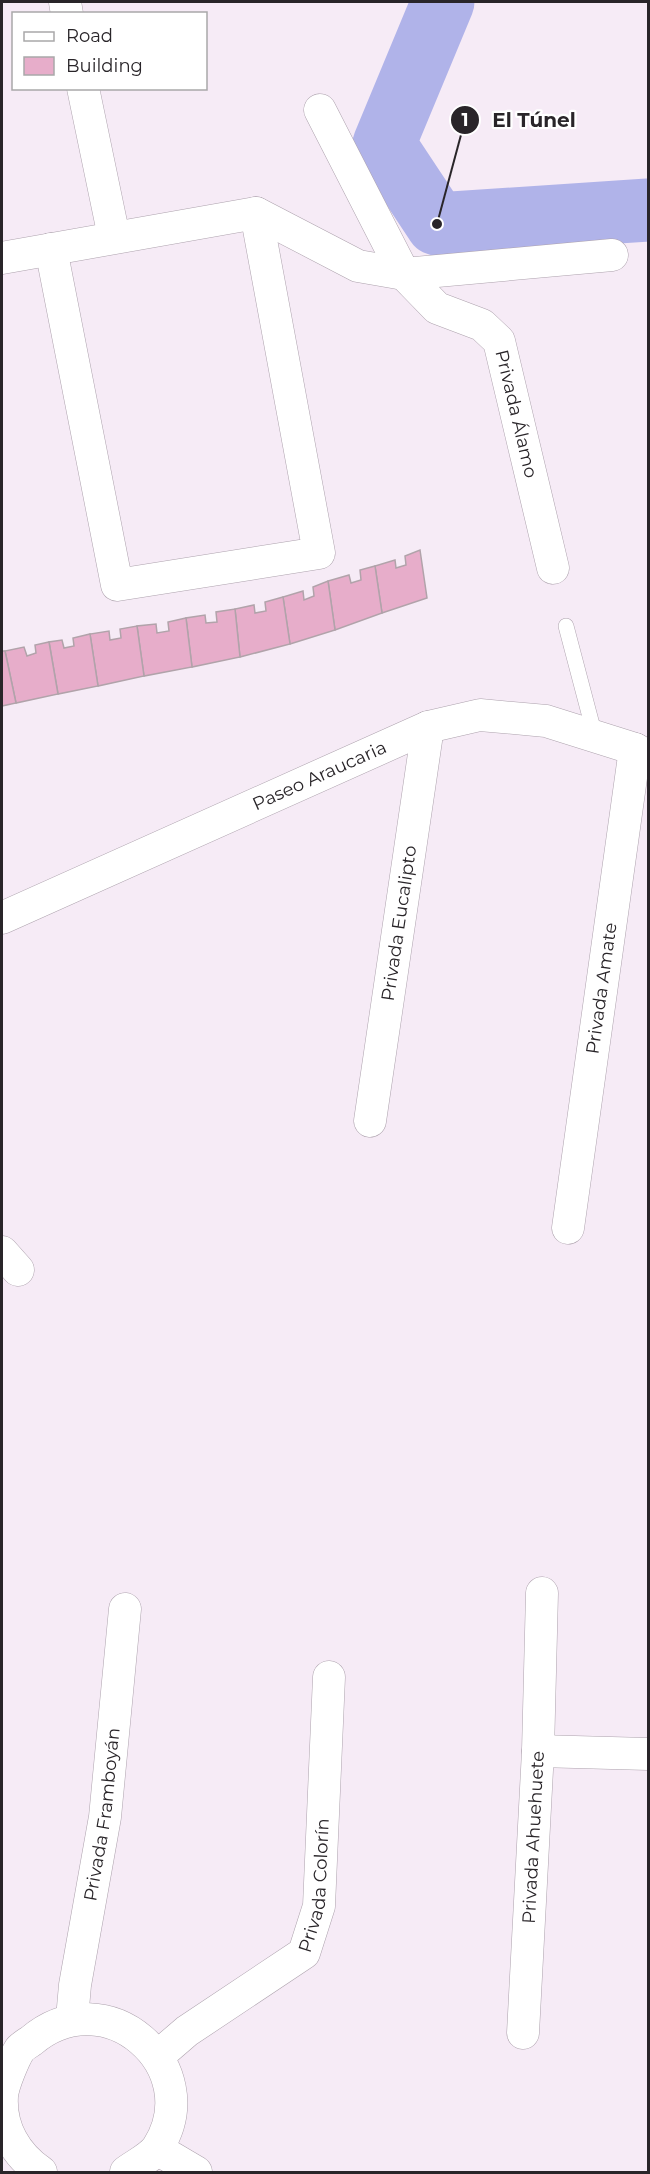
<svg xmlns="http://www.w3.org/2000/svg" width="650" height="2174" font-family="Montserrat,sans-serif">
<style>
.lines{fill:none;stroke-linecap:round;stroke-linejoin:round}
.river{stroke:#b0b3e9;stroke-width:63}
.building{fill:#e7adca;stroke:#b1a3aa;stroke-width:1.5}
.lane-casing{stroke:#ada2ad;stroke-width:16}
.street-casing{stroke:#ada2ad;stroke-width:33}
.lane{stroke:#fff;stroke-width:15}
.street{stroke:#fff;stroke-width:32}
.labels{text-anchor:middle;stroke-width:4.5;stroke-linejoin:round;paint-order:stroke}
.street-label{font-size:18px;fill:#292529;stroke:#fff}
.leader{fill:none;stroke:#292529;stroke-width:2}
.callout-dot{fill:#292529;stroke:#fff;stroke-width:2}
.mark-label{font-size:18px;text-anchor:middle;font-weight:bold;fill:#fff}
.callout-label{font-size:20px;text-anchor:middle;font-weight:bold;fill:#292529;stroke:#fff;stroke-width:4.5;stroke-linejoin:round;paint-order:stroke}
</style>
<rect width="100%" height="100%" fill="#f6ebf6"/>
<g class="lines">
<path class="river" d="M443,2l-59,142 53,80 211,-14"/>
</g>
<g class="building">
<path d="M420,550l7,48 -45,15 -7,-47 20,-6 1,8 10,-3 -1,-9z"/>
<path d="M375,566l7,47 -47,17 -7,-49 21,-6 2,8 10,-3 -1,-10z"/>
<path d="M328,581l7,49 -45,14 -7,-47 20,-6 1,9 10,-4 -1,-9z"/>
<path d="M283,597l7,47 -50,13 -5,-48 19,-4 1,8 11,-2 -1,-9z"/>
<path d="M235,609l5,48 -48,10 -6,-49 19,-3 1,8 11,-1 -1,-10z"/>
<path d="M186,618l6,49 -48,9 -7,-50 19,-2 1,9 12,-2 -1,-9z"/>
<path d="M137,626l7,50 -46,10 -8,-52 19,-3 1,9 11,-2 -1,-9z"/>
<path d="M90,634l8,52 -40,8 -9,-52 13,-2 2,8 10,-2 -1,-8z"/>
<path d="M49,642l9,52 -42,9 -11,-52 19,-4 3,9 9,-3 -1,-8z"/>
<path d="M2,651h3l11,52 -14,3z"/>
</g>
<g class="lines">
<g class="lane-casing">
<path id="lane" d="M566,626l29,110"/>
</g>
<g class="street-casing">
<g id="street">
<path d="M65,2l2,12"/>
<path d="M83,88l31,149"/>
<path id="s1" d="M320,110l84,164 33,34 45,17 17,16 54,227"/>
<path d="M51,249l66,336 202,-32 -63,-340"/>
<path d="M2,258l254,-45 102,53 46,8 208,-19"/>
<path id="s2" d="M2,918l426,-191 52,-12 66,6 89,28 13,7"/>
<path id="s3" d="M370,1121l58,-394"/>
<path id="s4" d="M568,1228l67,-479"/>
<path d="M2,1252l16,18"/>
<path d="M538,1751l110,3"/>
<path id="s5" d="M72,2019l3,-34 30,-168 20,-208"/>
<path id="s6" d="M523,2033l15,-282 4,-158"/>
<path id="s7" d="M158,2056l29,-25 117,-78 15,-47 10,-229"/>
<path d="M157,2149l39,23"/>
<path d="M41,2172c-25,-17 -41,-44 -39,-76 1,-11 12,-38 18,-47 3,-3 8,-6 11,-8 75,-64 177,26 127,106 -6,10 -23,18 -32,25"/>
</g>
</g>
<use href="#lane" class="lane"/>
<use href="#street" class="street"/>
</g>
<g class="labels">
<g class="street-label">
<text dy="6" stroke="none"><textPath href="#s1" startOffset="378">Privada Álamo</textPath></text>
<text dy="6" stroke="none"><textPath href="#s2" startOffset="348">Paseo Araucaria</textPath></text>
<text dy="6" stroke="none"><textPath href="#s3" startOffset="200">Privada Eucalipto</textPath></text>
<text dy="6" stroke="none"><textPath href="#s4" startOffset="242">Privada Amate</textPath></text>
<text dy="6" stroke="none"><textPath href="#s5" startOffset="207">Privada Framboyán</textPath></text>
<text dy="6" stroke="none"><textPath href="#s6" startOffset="196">Privada Ahuehuete</textPath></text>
<text dy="6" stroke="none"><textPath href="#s7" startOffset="248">Privada Colorín</textPath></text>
</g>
</g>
<path class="leader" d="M437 224L465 120"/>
<g class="callout-dot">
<circle cx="437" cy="224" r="6"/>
<circle cx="465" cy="120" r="15"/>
</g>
<g class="mark-label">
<text x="465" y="126">1</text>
</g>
<g class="callout-label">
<text x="534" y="127">El Túnel</text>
</g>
<rect width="650" height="2174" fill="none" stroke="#292529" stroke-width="6"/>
<rect x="12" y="12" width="195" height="78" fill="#ffffff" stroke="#a9a8a9" stroke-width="1.5"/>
<rect x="24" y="32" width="30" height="9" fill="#ffffff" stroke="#a9a8a9" stroke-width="1.5"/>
<text x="66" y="42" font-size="18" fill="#292529">Road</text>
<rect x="24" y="57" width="30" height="18" fill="#e7adca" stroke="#a9a8a9" stroke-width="1.5"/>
<text x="66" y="72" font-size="18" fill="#292529">Building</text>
</svg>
